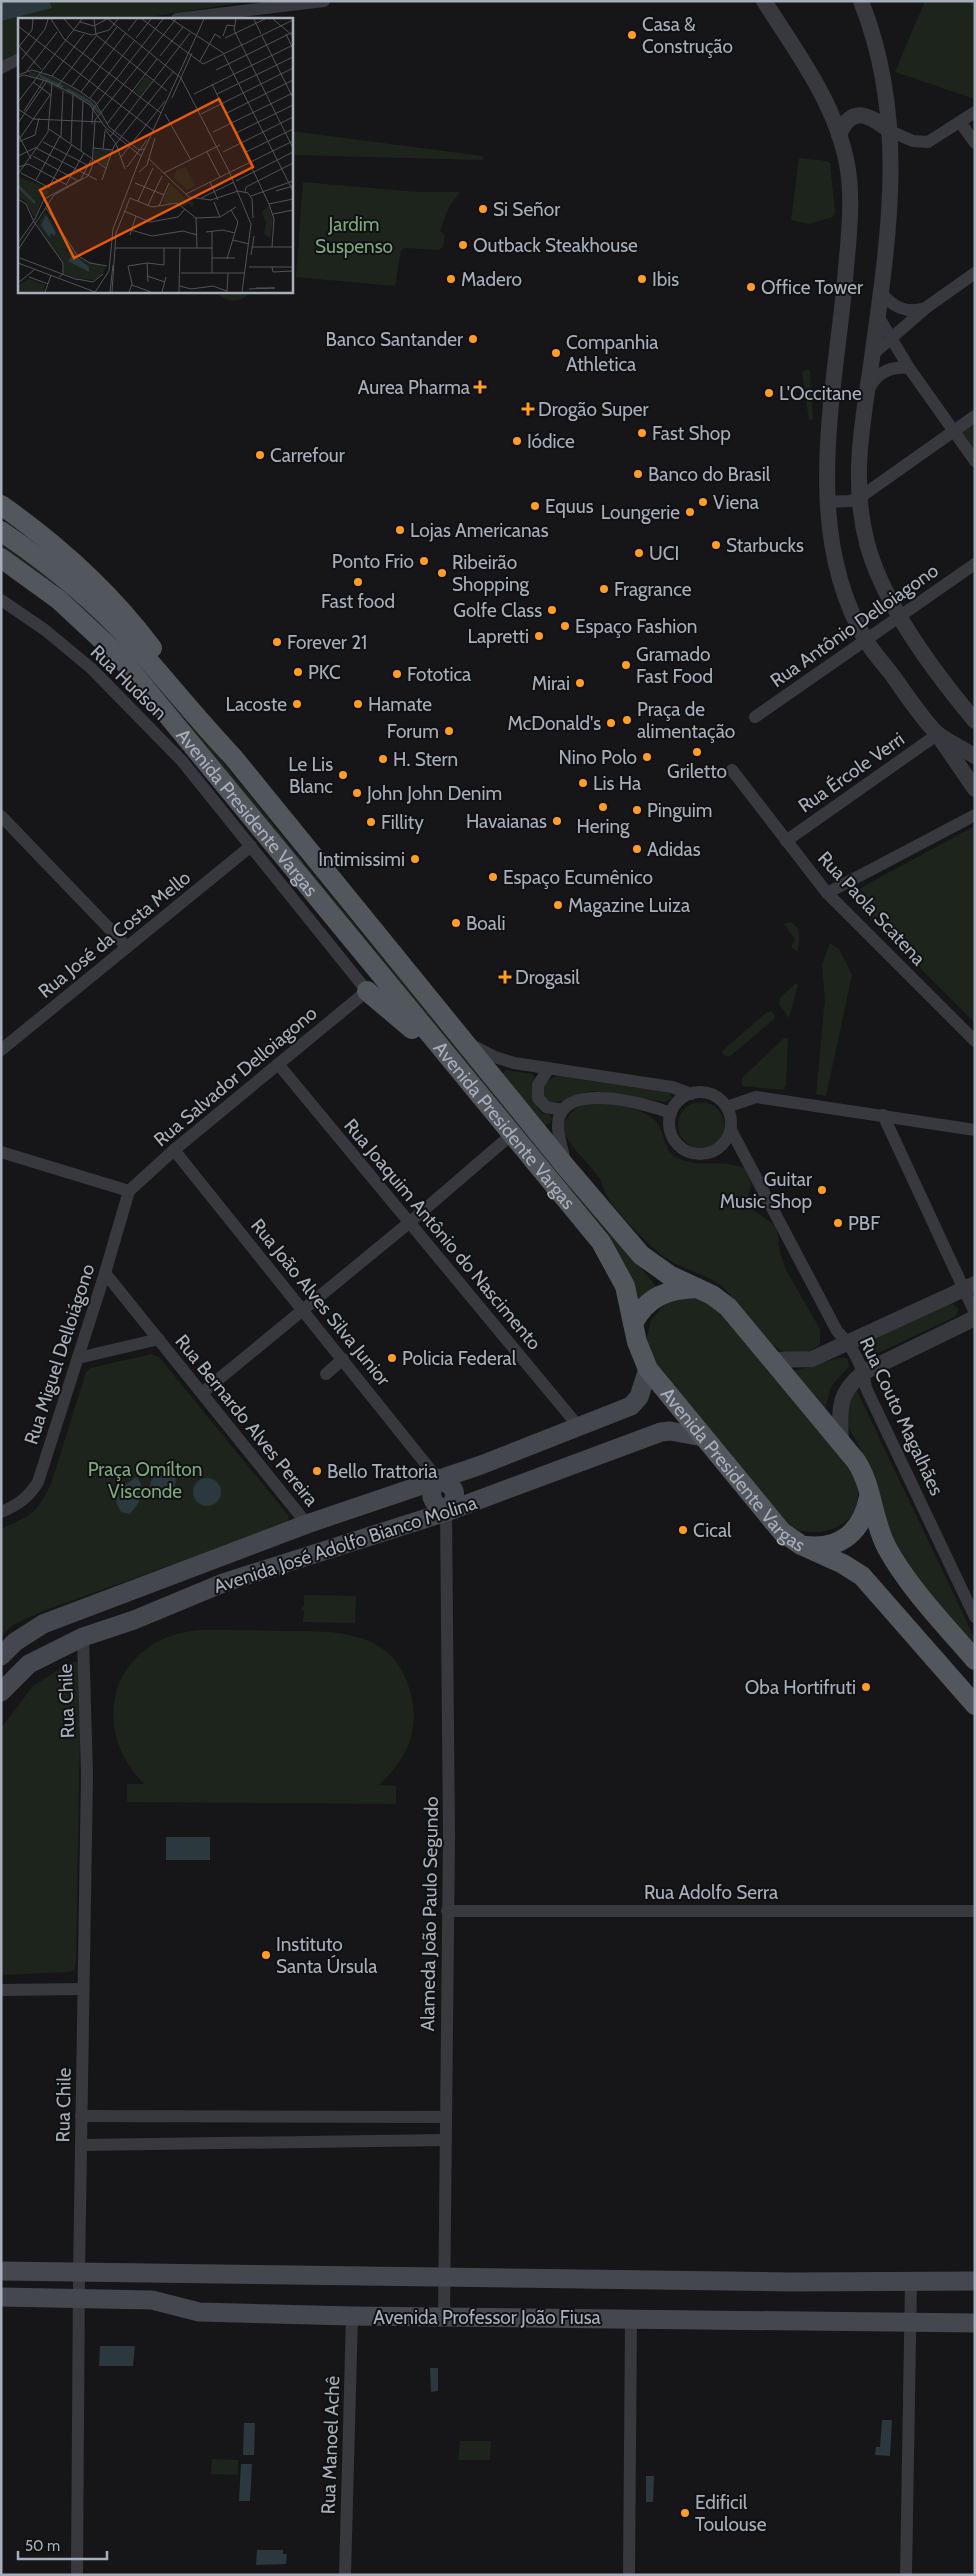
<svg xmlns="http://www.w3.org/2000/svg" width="976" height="2576" font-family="Cabin,sans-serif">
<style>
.green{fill:#1c241c}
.water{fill:#2b383e}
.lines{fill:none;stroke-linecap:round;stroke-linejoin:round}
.minor{stroke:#37393e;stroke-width:12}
.tertiary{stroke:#37393e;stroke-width:16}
.secondary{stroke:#44484e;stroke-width:19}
.primary{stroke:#52565d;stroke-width:20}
.poi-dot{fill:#ff9d27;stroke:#111113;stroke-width:2}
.labels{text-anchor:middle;stroke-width:4;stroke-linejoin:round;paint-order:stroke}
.poi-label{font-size:19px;fill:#a7afba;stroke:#111113;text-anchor:start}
.park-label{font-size:19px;fill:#7ea77c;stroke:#111113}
.street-label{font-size:19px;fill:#a7afba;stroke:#111113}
.inset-river{fill:none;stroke:#2b383e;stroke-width:2.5}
.inset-road{fill:none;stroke:#505359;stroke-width:1}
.view{fill:#e8590c;fill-opacity:0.15;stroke:#e8590c;stroke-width:2.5}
.inset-edge{fill:none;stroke:#a7afba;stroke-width:2.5}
</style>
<rect width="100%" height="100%" fill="#161618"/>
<g class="green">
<path d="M1,1h250l-114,18h-118v33l-18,9z"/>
<path d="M925,1h50v98l-80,-27z"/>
<path d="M291,131l192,25v4l-191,-5z"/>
<path d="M799,158l28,3 3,2 5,49 -2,5 -24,7 -18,-4z"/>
<path d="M303,182l115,10h42l-10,13 -10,26 5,4 -2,12 -4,3 -34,-2 -4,2 -6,36 -99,-9z"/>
<path d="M216,291h35c-10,13 -25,13 -35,0z"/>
<path d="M807,369l3,2 3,48 -4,1 -7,-48z"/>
<path d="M975,416v45l-21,-30z"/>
<path d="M1,539l64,49 71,67 188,232 332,399 -17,13 -4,-5 -586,-712 -48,-36z"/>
<path d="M975,826v197l-112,-112 -7,-15 6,-9z"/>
<path d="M789,922c14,5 10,18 9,30l-7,-5 4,-8 -11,-15z"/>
<path d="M830,943l9,6 13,26 -26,121 -10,-2 9,-95 -3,-34z"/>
<path d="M796,983l2,2 -9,33 -10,-14 1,-6z"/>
<path d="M772,1011l3,6 -2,3 -44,37 -6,-2 -1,-4 44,-38z"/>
<path d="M784,1038h4l-2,47 -3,5 -41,-4v-8z"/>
<path d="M506,1070l26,4 3,4c-4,14 -2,24 7,36l7,-1 3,6 -2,4 -5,2 -43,-51z"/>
<path d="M557,1076l113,17 2,5 -7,4 -73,-11c-16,2 -32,17 -47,8l-3,-12 4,-6z"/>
<path d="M596,1101c19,5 50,6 62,23 7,10 5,25 18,33 23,13 49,0 71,13l4,15 -4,16 6,9 19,13 5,7 3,23 6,17 34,59v15c-44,36 -73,-36 -98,-58 -16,-12 -38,-16 -55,-27 -14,-9 -52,-48 -60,-63 -4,-6 -4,-14 -9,-20 -11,-15 -31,-32 -36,-48 7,-17 17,-24 34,-27z"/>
<circle cx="701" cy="1125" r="23"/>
<path d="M694,1296l21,8 134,158c3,9 9,20 9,29 2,39 -45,51 -72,33l-129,-155 -11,-27 5,-22 15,-17z"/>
<path d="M951,1302l8,7 -4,8 -77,36 -7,-3v-10z"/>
<path d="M152,1354l7,3 129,158 1,6 -4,3 -242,87 -28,13 -14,12v-107c33,-16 33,-12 50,-45l35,-112 5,-4z"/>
<path d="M840,1358h7l2,9 -17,18 -7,23 -32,-37z"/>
<path d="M856,1389l119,250v10c-28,-34 -71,-77 -88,-116 -9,-23 -11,-48 -20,-71 -13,-33 -31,-33 -11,-73z"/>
<path d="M304,1595l52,1 -1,27 -52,-1 1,-11 -3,-2 3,-4z"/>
<path d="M199,1630c28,0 56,0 84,1 59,0 118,-1 130,73 5,33 -11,60 -34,81l17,1v18l-269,-2v-18h17c-59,-60 -29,-147 55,-154z"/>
<path d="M71,1662h7l3,7 -5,294 -2,7 -6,2 -67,3v-247l32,-42z"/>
<path d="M460,2441h31l-1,19h-32z"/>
<path d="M212,2459l26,1v15l-27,-1z"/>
</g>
<g class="water">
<path d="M1,1h48l3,7 -51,13z"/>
<path d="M161,1472l9,1 6,5 -1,10 -8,8h-11l-6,-6c-1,-9 3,-13 11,-18z"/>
<path d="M136,1477c13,13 3,26 -6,37l-9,-2 -5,-10 4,-13z"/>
<circle cx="207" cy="1492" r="14"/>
<rect x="166" y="1837" width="44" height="23"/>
<path d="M100,2346h35l-2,20h-34z"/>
<path d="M430,2368h8v23l-7,1z"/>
<path d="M882,2420h10l-2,36 -15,-1 1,-8h4z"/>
<path d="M244,2423h11l-1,32h-11z"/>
<path d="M241,2464h11l-2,37h-11z"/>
<path d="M646,2476h8l-1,26h-7z"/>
<path d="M257,2550h26v4h4l-1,10 -30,1z"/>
</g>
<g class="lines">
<g class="minor">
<path d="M177,19l147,-18"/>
<path d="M1,68l18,-9"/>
<path d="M960,122l15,21"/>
<path d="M890,131l23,10 15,1 47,-30"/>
<path d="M881,292c11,15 26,22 44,16"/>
<path d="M878,316l31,52 66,93"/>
<path d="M872,355l55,-48 48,-34"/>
<path d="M869,389c8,-17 22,-23 40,-21"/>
<path d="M826,502l24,-1 9,-3 116,-82"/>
<path d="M1,600l44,30 47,39 90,92 185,230 -193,159 -45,41 -24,82 -67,209c-10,16 -20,23 -37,30"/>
<path d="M755,717l220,-153"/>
<path d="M732,770l95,123 148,148"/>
<path d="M1,816l126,131"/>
<path d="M786,841l152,-107"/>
<path d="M827,893l148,-78"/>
<path d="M470,1044l25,13 19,6 158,24 19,7"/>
<path d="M1,1050l250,-204"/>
<path d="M278,1064l301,363"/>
<path d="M549,1068l-11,17v13l8,9 17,3"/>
<circle cx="700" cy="1123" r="31"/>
<path d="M727,1107l29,-10 219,33"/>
<path d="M883,1115l92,198"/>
<path d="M731,1130l106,201c16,16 26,34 29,57l109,229"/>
<path d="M174,1150l263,328"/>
<path d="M1,1152l128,39"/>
<path d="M565,1162c-2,-12 -8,-27 -7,-38 2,-45 89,-20 113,-11"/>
<path d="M105,1273l202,251"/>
<path d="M78,1358l81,-19"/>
<path d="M326,1374l17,-15"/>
<path d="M203,1392l207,-170 101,-87"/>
<path d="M447,1911h528"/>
<path d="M1,1990l82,-1"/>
<path d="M81,2116l365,1"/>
<path d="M81,2145l365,-5"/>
<path d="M444,2316l5,-480 -3,-324"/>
<path d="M77,2575l2,-302 8,-499 -4,-137"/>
<path d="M345,2575l7,-259"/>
<path d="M629,2575l2,-256"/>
<path d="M906,2575l5,-294"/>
</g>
<g class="tertiary">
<path d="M764,1c32,50 72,103 83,163 7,37 1,78 -2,116 -11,118 -43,250 20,359 7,12 17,23 25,33 12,16 35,52 49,63 11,8 24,14 36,21"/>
<path d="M861,1c48,121 27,240 10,364 -9,60 -20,118 -4,178 16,61 67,129 108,178"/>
<path d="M839,135c13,-31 30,-20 51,-4"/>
<path d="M940,738l35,51"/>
<path d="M772,1360l40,-1 163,-75"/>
<path d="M841,1443c-1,-34 -5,-48 23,-71l111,-54"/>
</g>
<g class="secondary">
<path d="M437,1478c20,9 23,16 9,34 -16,-10 -18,-17 -9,-34z"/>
<path d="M1,1656l14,-14 28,-18 264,-100 174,-59 150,-59 8,-9 9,-28"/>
<path d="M1,1692l28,-28 54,-27 51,-17 89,-37 223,-71 215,-80 9,-1 33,6"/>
<path d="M1,2271l791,11 183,-1"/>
<path d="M1,2297l151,3 47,12 153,4 623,7"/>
</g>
<g class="primary">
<path d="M1,505c57,40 109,87 151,143"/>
<path d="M1,531c47,32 93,69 131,111 34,38 66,78 101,115l333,410 75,88 28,20 43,20 16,12 128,154c17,26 16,59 31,87 22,40 58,77 88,112"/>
<path id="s1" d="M1,558l58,42 59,55 483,587 24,44 12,56 11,27 134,163 19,13 42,19 19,12 113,129"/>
<path d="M367,991l45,38"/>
<path d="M633,1323c15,-27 35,-34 64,-35"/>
<path d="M805,1546c36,4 57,-14 64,-49"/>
</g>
</g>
<g class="poi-dot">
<circle cx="632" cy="35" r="5"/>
<circle cx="483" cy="209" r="5"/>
<circle cx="463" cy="245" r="5"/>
<circle cx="451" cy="279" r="5"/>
<circle cx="642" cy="279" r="5"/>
<circle cx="751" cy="287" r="5"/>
<circle cx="473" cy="339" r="5"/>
<circle cx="556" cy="353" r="5"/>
<path d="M477.5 379.5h5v5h5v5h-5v5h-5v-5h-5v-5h5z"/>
<circle cx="769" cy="393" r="5"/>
<path d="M525.5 401.5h5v5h5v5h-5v5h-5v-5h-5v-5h5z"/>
<circle cx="642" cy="433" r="5"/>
<circle cx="517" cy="441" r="5"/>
<circle cx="260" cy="455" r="5"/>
<circle cx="638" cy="474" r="5"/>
<circle cx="703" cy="502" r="5"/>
<circle cx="535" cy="506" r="5"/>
<circle cx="690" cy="512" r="5"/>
<circle cx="400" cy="530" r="5"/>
<circle cx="716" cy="545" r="5"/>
<circle cx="639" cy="553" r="5"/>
<circle cx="424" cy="561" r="5"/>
<circle cx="442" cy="573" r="5"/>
<circle cx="358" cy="582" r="5"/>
<circle cx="604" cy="589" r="5"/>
<circle cx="552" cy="610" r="5"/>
<circle cx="565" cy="626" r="5"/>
<circle cx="539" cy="636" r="5"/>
<circle cx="277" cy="642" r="5"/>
<circle cx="626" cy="665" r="5"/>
<circle cx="298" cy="672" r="5"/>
<circle cx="397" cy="674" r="5"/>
<circle cx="580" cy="683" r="5"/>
<circle cx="297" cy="704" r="5"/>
<circle cx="358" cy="704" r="5"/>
<circle cx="627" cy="720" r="5"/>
<circle cx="611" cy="723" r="5"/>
<circle cx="449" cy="731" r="5"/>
<circle cx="697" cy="752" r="5"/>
<circle cx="647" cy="757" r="5"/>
<circle cx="383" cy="759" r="5"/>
<circle cx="343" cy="775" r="5"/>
<circle cx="583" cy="783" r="5"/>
<circle cx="357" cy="793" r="5"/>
<circle cx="603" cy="807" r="5"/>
<circle cx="637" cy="810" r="5"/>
<circle cx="557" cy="821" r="5"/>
<circle cx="371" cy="822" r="5"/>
<circle cx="637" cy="849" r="5"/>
<circle cx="415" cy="859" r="5"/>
<circle cx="493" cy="877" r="5"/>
<circle cx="558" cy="905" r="5"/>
<circle cx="456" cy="923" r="5"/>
<path d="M502.5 969.5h5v5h5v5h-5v5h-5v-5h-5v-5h5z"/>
<circle cx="822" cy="1190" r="5"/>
<circle cx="838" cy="1223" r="5"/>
<circle cx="392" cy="1358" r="5"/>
<circle cx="317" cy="1471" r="5"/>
<circle cx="683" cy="1530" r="5"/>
<circle cx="866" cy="1687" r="5"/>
<circle cx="266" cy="1955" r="5"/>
<circle cx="685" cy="2513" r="5"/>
</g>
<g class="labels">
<g class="poi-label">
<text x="642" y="31">Casa &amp;<tspan x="642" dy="22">Construção</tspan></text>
<text x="493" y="216">Si Señor</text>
<text x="473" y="252">Outback Steakhouse</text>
<text x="461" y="286">Madero</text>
<text x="652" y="286">Ibis</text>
<text x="761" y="294">Office Tower</text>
<text x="463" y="346" text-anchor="end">Banco Santander</text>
<text x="566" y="349">Companhia<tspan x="566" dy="22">Athletica</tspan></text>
<text x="470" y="394" text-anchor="end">Aurea Pharma</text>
<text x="779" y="400">L'Occitane</text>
<text x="538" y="416">Drogão Super</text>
<text x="652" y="440">Fast Shop</text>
<text x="527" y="448">Iódice</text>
<text x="270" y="462">Carrefour</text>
<text x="648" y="481">Banco do Brasil</text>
<text x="713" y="509">Viena</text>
<text x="545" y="513">Equus</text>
<text x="680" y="519" text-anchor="end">Loungerie</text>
<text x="410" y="537">Lojas Americanas</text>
<text x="726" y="552">Starbucks</text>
<text x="649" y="560">UCI</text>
<text x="414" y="568" text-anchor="end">Ponto Frio</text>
<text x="452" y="569">Ribeirão<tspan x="452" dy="22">Shopping</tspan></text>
<text x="614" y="596">Fragrance</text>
<text x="358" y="608" text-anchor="middle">Fast food</text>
<text x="542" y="617" text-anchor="end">Golfe Class</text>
<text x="575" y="633">Espaço Fashion</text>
<text x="529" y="643" text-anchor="end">Lapretti</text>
<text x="287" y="649">Forever 21</text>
<text x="636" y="661">Gramado<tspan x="636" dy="22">Fast Food</tspan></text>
<text x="308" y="679">PKC</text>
<text x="407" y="681">Fototica</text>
<text x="570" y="690" text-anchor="end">Mirai</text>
<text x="287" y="711" text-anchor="end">Lacoste</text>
<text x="368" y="711">Hamate</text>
<text x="637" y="716">Praça de<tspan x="637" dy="22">alimentação</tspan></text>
<text x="601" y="730" text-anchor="end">McDonald's</text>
<text x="439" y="738" text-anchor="end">Forum</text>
<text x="637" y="764" text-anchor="end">Nino Polo</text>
<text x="393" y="766">H. Stern</text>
<text x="333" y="771" text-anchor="end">Le Lis<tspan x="333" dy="22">Blanc</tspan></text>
<text x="697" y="778" text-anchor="middle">Griletto</text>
<text x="593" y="790">Lis Ha</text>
<text x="367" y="800">John John Denim</text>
<text x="647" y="817">Pinguim</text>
<text x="547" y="828" text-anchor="end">Havaianas</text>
<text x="381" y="829">Fillity</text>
<text x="603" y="833" text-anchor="middle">Hering</text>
<text x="647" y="856">Adidas</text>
<text x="405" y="866" text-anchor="end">Intimissimi</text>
<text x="503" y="884">Espaço Ecumênico</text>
<text x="568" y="912">Magazine Luiza</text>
<text x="466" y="930">Boali</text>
<text x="515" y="984">Drogasil</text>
<text x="812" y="1186" text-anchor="end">Guitar<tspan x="812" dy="22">Music Shop</tspan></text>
<text x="848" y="1230">PBF</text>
<text x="402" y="1365">Policia Federal</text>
<text x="327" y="1478">Bello Trattoria</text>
<text x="693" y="1537">Cical</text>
<text x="856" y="1694" text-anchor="end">Oba Hortifruti</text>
<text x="276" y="1951">Instituto<tspan x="276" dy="22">Santa Úrsula</tspan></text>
<text x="695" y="2509">Edificil<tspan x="695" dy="22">Toulouse</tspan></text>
</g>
<g class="park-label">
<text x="354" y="231">Jardim<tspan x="354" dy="22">Suspenso</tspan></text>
<text x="145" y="1476">Praça Omílton<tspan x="145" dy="22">Visconde</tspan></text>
</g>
<g class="street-label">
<text transform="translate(854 625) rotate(-35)" y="7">Rua Antônio Delloiagono</text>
<text transform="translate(129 682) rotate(44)" y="7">Rua Hudson</text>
<text transform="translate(851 772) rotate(-35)" y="7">Rua Ércole Verri</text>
<text dy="7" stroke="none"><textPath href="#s1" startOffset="356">Avenida Presidente Vargas</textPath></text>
<text transform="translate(872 908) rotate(47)" y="7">Rua Paola Scatena</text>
<text transform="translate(114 934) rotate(-39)" y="7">Rua José da Costa Mello</text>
<text transform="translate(235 1076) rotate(-40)" y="7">Rua Salvador Delloiagono</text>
<text dy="7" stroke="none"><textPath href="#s1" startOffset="761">Avenida Presidente Vargas</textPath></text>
<text transform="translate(443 1234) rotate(50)" y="7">Rua Joaquim Antônio do Nascimento</text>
<text transform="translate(321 1302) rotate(51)" y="7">Rua João Alves Silva Junior</text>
<text transform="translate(59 1354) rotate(-72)" y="7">Rua Miguel Delloiágono</text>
<text transform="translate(902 1416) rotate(65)" y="7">Rua Couto Magalhães</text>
<text transform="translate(247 1420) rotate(51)" y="7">Rua Bernardo Alves Pereira</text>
<text dy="7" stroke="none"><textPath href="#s1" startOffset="1181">Avenida Presidente Vargas</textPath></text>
<text transform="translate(345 1544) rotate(-18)" y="7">Avenida José Adolfo Bianco Molina</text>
<text transform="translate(66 1701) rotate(-92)" y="7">Rua Chile</text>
<text x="711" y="1899">Rua Adolfo Serra</text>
<text transform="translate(429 1914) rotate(-89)" y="7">Alameda João Paulo Segundo</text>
<text transform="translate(63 2105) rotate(-89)" y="7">Rua Chile</text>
<text x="487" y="2324">Avenida Professor João Fiusa</text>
<text transform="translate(330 2445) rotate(-88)" y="7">Rua Manoel Achê</text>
</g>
</g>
<g transform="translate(18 18)">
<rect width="275" height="275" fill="#161618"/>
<path d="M11,53l21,5 27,14 18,13 12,23 -14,-19 -64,-32zM128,58l6,5 -11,15 -7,-5zM76,132h18l-6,17 -12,-8zM168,149l9,19 -8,4 -14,-13 4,-7zM0,159l29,10 1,7 -10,4 4,1 -7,19 -11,-18 -6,-2zM152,166l17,16 7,2 -2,5 -4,-4 -4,4 -6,-5 -11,2 -4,-4zM251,187l4,15 -3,18 -6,-4 2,-11 -4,-11zM27,193l27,39 11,10 23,7 -3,7 -9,6 -19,-2 -11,-5v-8l-27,-40zM11,261l16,6 -2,7h-25v-7z" fill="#1c241c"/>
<path d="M28,197l10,18 -2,3 -3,-3 -1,5 -9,-13zM55,236l16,13v5l-21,-11z" fill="#2b383e"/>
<path class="inset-river" d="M22,58l23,11M49,71l23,13 9,11M0,168l17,17"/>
<path class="inset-road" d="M33,1l13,20 97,74M46,1l10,11 18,5 17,-5 9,-11M76,1l2,16M90,1l73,59 47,91 23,55 -9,68M124,1l61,45 90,-44M153,1l54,35M218,1l-2,11 59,118M236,1l7,15M255,1l20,17M62,4l14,4 13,-7M0,8l136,105M110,13l9,-12M268,16l7,15M78,17l71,56M205,18l4,-11 8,1M244,18l31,62M118,20l15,-19M207,20l40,-19M0,27l23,24M0,30l14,-18 1,-11M206,37l69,136M142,38l23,-29M4,41l23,-30 3,-10M182,43l15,-27 6,4M198,52l77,-38M9,53l30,-39M0,57l14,-5 20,6 26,14 17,12 14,25 30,23 5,-1M34,58l32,-42M0,59l6,-2 23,6 26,13 17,11 15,22 36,29M15,64l18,13M194,66l57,120 5,15 -2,28M39,69l39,-51M53,69l46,-60M63,74l45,-59M176,76l99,-49M199,76l76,-37M72,80l44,-57M154,80l20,-45M0,84l64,-83M0,91l15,10 69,3M6,93l20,-31M209,95l66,-33M147,96l26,46M183,96l92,-46M0,105l29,-42M74,106l1,-15 70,-90M89,106l50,-65M31,111l58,40M87,111l11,15 9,25M195,114l80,-39M218,115l57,-28M0,116l13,25M43,119l2,-46M92,119l80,-104M0,123l32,-46M0,124l17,-7 4,-17M25,124l46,24M53,125l2,-48M96,128l60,-75M18,130l61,32M75,130l20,2M85,131l2,-18M63,133l2,-50M189,134l13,25M205,134l70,-35M228,134l47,-23M0,138l19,-9M15,138l45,25M103,139l44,-56M131,141l40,38 22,3 27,-9 10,2 4,6 1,19M0,149l10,-3 39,21M109,149l20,-27M121,154l8,-7 8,-27M3,155l29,15M146,155l56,-28M0,156l30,-42 4,-49M18,162l24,-44M84,162l12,-34M218,163l57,-29M192,164l8,18M117,165l29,12M48,167l18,-32M31,169l23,-43M258,173l17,-5M227,174l1,-5 47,-24M168,176l107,-53M233,178l42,-15M183,180l33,-16M0,181l8,5 8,18 29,41v11l-4,3M120,183l15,-33M196,184l6,15M251,186l24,-5M130,187l14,-29M141,188l10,-23M134,189l25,-4 19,15 1,30M28,190l31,47 13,8 17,3M106,193l26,11 28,-5 7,-8M255,196l20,-4M178,200l24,-1 16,-10M113,212l21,6 31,-5 14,4M188,214l17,-2 12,3M112,217l6,-19M215,222l16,4M0,225l17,-24 9,-20 37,-20 10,-19M234,229h41M97,230h97M0,232l36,-55 34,-19 4,-9 3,-47 81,-101M233,237l3,-19M2,240l58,22M194,240h23M209,241l11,-37 -7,-12M0,245l77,29M129,245l1,19M231,249h44M254,249l1,5 20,-1M163,255h64M194,255v-42M129,258l18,6M11,259l19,7M59,261l16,3 10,-8M0,265l16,-13M114,267l19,7M162,268l11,3 22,-3 14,5M238,270h19M231,271l26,-1M27,274l6,-17M77,274l14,-21 4,-42 26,-68 65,-142M92,274l3,-27M94,274l4,-59 14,-35 22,9M111,274l3,-8 -4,-18 19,-3 17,2v-17M144,274l4,-15M161,274l1,-44M209,274l1,-19"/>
<path class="view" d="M201,81l34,68 -179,91 -34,-68z"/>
<rect width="275" height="275" class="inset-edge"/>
</g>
<rect width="976" height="2576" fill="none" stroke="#a7afba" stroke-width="5"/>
<path d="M18 2551v8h89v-8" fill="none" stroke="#a7afba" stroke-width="2.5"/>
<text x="25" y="2551" font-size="15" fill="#a7afba" stroke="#111113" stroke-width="4" paint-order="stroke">50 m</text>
</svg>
